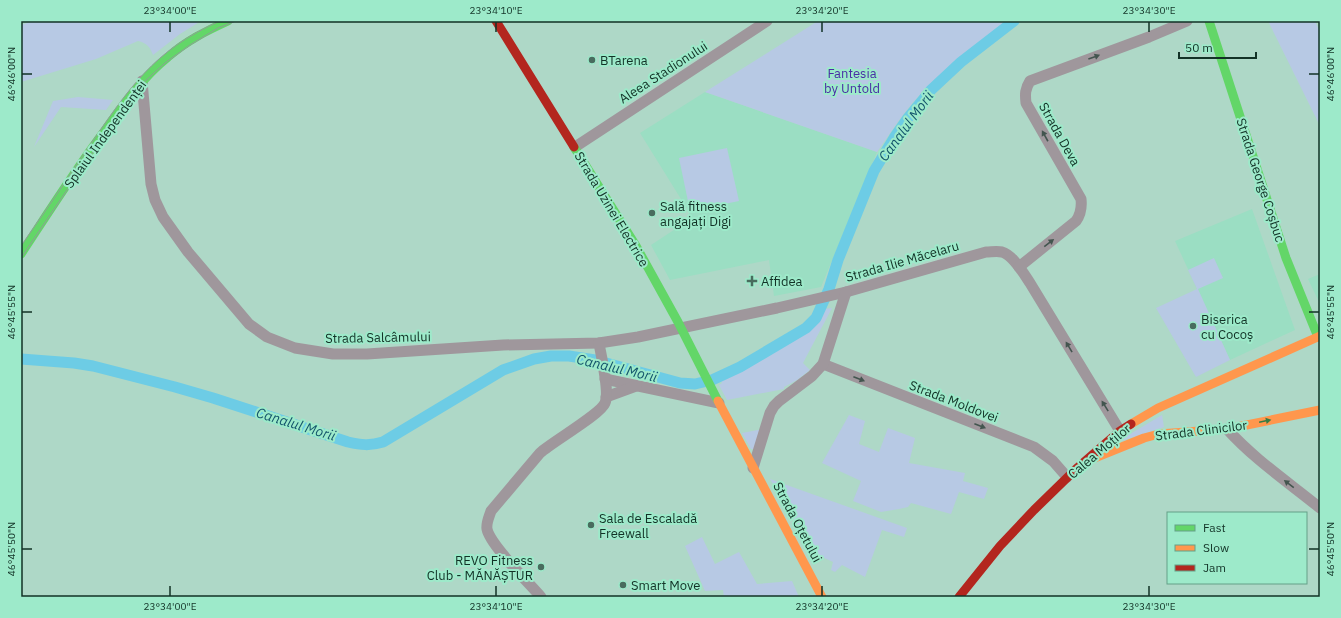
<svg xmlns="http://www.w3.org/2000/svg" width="1341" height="618" font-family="'IBM Plex Sans',sans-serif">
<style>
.built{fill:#9bdec3}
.green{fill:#b7c9e4}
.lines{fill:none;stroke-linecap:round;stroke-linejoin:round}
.canal{stroke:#6dcce5;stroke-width:11}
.street{stroke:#9f979c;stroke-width:11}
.fast{stroke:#63d668;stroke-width:9}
.slow{stroke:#ff974d;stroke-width:9}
.jam{stroke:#b3261e;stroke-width:9}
.tram{stroke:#8f9c98;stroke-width:1}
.oneway{fill:#43554f}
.oneway2{fill:#367c44}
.ticks{fill:none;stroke:#123226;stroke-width:1.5}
.poi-dot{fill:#496c5e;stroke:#9deaca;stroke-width:1.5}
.labels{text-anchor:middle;stroke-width:4;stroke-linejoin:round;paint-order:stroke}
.poi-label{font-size:13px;fill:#123226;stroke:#9deaca;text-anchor:start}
.street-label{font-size:13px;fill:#123226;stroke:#9deaca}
.park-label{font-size:13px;fill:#492da5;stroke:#9deaca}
.water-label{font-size:14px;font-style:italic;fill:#13546b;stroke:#9deaca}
.neatline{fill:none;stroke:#123226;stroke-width:1.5}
.ticks-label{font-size:10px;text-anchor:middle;fill:#123226}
</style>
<rect width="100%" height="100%" fill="#aed8c7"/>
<g class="built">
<path d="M705,92l172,60 -56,135 -47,9 -5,-36 -99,20 -19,-35 38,-25v-8l-49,-79z"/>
<path d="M1252,209l43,121 -65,30 -55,-119z"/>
<path d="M1320,274v30l-12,-25z"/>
</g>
<g class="green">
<path d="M33,21h168l-21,13 -27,21c-3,-8 -6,-12 -15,-14l-42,18 -75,23v-57z"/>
<path d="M818,21h122l1,2 4,-2h62c-31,23 -64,48 -90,77 -15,16 -27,36 -40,54l-172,-60z"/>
<path d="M1268,21h47l5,11v94z"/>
<path d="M78,97l35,3 -7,10 -45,-3 -27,40 19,-46z"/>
<path d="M727,148l12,53 -49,10 -11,-53z"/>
<path d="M1214,258l9,20 -25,11 32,71 -34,17 -40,-69 41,-19 -9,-19z"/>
<path d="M832,308l-29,55 7,7 -13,10 -13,7v2l-57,11 -8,-15 3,-2 -2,-4 24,-10 62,-37 10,-10 4,-5 2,-8z"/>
<path d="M849,415l16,6 -6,23 20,8 9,-24 27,10 -6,25 56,10 -2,8 25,7 -4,11 -25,-7 -8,22 -40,-11 -3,4 -9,2 -18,3 -28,-11 8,-20 -39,-18z"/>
<path d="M1162,415l2,12 -49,16z"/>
<path d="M763,429l-8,20h-4l-9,-16z"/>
<path d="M770,479l137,49 -3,9 -22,-7 -17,47 -23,-12 -7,7 -4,-2 2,-8 -19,-9z"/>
<path d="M702,537l13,27 24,-12 18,32 35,-3 7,16h-75l-1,-7 -18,1 -20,-45z"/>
</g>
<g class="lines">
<path class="canal" d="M21,359l53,4 19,3 82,21 38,11 135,44c13,3 22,4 35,0l120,-72 31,-11 17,-3h18l26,4 85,23 15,1 17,-4 28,-13 66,-39 10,-10 5,-11 8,-18 9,-29 36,-89 20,-33 14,-20 23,-28 30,-28 53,-41"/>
<g class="street">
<path d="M142,81l9,103 4,16 8,17 25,35 61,72 18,13 28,11 38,6h34l136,-9 96,-2 39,-6 139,-29 69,-16 140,-40c5,0 11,-1 16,0 11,3 22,22 28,31l90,148"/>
<path d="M575,147l192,-126"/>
<path d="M1019,267l57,-46c5,-7 6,-13 5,-22l-55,-96c-1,-9 -1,-14 4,-22l119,-44 38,-16"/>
<path d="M823,364l211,83 19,14 14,16"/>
<path d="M605,379l114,24"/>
<path d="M606,397l30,-11"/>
<path d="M1227,429c27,30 61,53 93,79"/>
<path d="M753,468l17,-55 4,-7 5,-5 33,-25 11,-12 23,-72"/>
<path d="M541,597c-12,-14 -51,-52 -54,-68 -1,-6 2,-12 4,-18l49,-58c12,-11 61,-39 65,-50 5,-11 -4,-47 -6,-60"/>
</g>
<g class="fast">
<path d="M1209,21l77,237 32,79"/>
<path d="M574,147l62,99 42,76 40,79"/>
<path d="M21,254c27,-41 53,-82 82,-121 19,-27 39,-55 65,-76 18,-16 38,-26 60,-36"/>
</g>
<g class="slow">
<path d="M718,401l104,196"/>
<path d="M1131,424l27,-16 162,-72"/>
<path d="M1092,459l52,-21 15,-4 68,-5 93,-19"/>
</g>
<g class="jam">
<path d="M496,21l78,126"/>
<path d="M959,597l41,-51 34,-36 41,-40 45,-39 11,-7"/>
</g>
<g class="tram">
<path d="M21,246c22,-32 45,-65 67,-98 40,-58 65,-98 132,-127"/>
<path d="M21,258l80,-118 41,-56 23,-21 25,-18 28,-17 18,-7"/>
</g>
</g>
<defs><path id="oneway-solid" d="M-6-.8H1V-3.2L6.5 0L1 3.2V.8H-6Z"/></defs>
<g class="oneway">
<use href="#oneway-solid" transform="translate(1094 57) rotate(-20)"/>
<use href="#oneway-solid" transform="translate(1045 136) rotate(-119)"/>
<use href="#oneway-solid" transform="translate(1049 243) rotate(-38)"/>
<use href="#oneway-solid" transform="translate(1069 347) rotate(-121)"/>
<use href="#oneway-solid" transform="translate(859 379) rotate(21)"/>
<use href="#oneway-solid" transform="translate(1105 406) rotate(-122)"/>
<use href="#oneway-solid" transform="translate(980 426) rotate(21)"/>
<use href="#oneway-solid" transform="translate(1289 484) rotate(-143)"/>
</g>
<use class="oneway2" href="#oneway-solid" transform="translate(1265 421) rotate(-12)"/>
<path class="ticks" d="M170,22v10M496,22v10M822,22v10M1149,22v10M22,74h10M1309,74h10M22,312h10M1309,312h10M22,549h10M1309,549h10M170,586v10M496,586v10M822,586v10M1149,586v10"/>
<g class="poi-dot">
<circle cx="592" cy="60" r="4"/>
<circle cx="652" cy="213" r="4"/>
<path d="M750 275h4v4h4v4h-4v4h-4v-4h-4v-4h4z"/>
<circle cx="1193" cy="326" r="4"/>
<circle cx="591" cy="525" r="4"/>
<circle cx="541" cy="567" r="4"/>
<circle cx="623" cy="585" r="4"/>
</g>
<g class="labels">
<g class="poi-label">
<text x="600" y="65">BTarena</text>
<text x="660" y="211">Sală fitness<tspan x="660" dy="15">angajați Digi</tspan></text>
<text x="761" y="286">Affidea</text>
<text x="1201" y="324">Biserica<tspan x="1201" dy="15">cu Cocoș</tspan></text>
<text x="599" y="523">Sala de Escaladă<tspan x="599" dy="15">Freewall</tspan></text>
<text x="533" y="565" text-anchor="end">REVO Fitness<tspan x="533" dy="15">Club - MĂNĂȘTUR</tspan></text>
<text x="631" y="590">Smart Move</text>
</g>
<g class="street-label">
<text transform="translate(663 72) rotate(-33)" y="5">Aleea Stadionului</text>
<text transform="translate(105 134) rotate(-54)" y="5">Splaiul Independenței</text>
<text transform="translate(1060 134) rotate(61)" y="5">Strada Deva</text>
<text transform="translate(1261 180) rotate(72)" y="5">Strada George Coșbuc</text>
<text transform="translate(612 209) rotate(59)" y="5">Strada Uzinei Electrice</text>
<text transform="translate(902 261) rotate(-16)" y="5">Strada Ilie Măcelaru</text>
<text transform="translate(378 337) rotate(-1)" y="5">Strada Salcâmului</text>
<text transform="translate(954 401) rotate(21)" y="5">Strada Moldovei</text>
<text transform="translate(1201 430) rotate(-7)" y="5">Strada Clinicilor</text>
<text transform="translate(1099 451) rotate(-40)" y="5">Calea Moților</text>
<text transform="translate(798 522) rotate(62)" y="5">Strada Oțetului</text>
</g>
<g class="park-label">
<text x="852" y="78">Fantesia<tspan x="852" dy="15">by Untold</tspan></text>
</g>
<g class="water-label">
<text transform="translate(906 126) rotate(-54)" y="5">Canalul Morii</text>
<text transform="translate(617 368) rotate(13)" y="5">Canalul Morii</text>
<text transform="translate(296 424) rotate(17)" y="5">Canalul Morii</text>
</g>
</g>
<rect width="1341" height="618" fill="none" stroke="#9deaca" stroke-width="44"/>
<rect x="1167" y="512" width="140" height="72" fill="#9deaca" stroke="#65a088"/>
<rect x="1175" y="525" width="20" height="6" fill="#63d668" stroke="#65a088"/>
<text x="1203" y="532" font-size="12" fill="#123226">Fast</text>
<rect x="1175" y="545" width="20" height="6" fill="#ff974d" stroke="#65a088"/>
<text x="1203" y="552" font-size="12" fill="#123226">Slow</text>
<rect x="1175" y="565" width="20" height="6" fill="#b3261e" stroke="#65a088"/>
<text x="1203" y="572" font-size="12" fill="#123226">Jam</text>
<path d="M1179 52v6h77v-6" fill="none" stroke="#123226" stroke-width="2"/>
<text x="1185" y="52" font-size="12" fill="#123226" stroke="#9deaca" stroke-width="3" paint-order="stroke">50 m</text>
<rect x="22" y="22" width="1297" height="574" class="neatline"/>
<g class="ticks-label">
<text x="170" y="14">23°34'00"E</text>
<text x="496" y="14">23°34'10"E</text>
<text x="822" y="14">23°34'20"E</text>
<text x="1149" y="14">23°34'30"E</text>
<text transform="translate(11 74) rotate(-90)" y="4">46°46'00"N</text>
<text transform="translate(1330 74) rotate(-90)" y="4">46°46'00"N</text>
<text transform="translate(11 312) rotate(-90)" y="4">46°45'55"N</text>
<text transform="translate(1330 312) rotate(-90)" y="4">46°45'55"N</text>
<text transform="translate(11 549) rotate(-90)" y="4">46°45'50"N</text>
<text transform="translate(1330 549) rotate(-90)" y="4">46°45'50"N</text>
<text x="170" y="610">23°34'00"E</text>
<text x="496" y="610">23°34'10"E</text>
<text x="822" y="610">23°34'20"E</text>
<text x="1149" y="610">23°34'30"E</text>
</g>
</svg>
